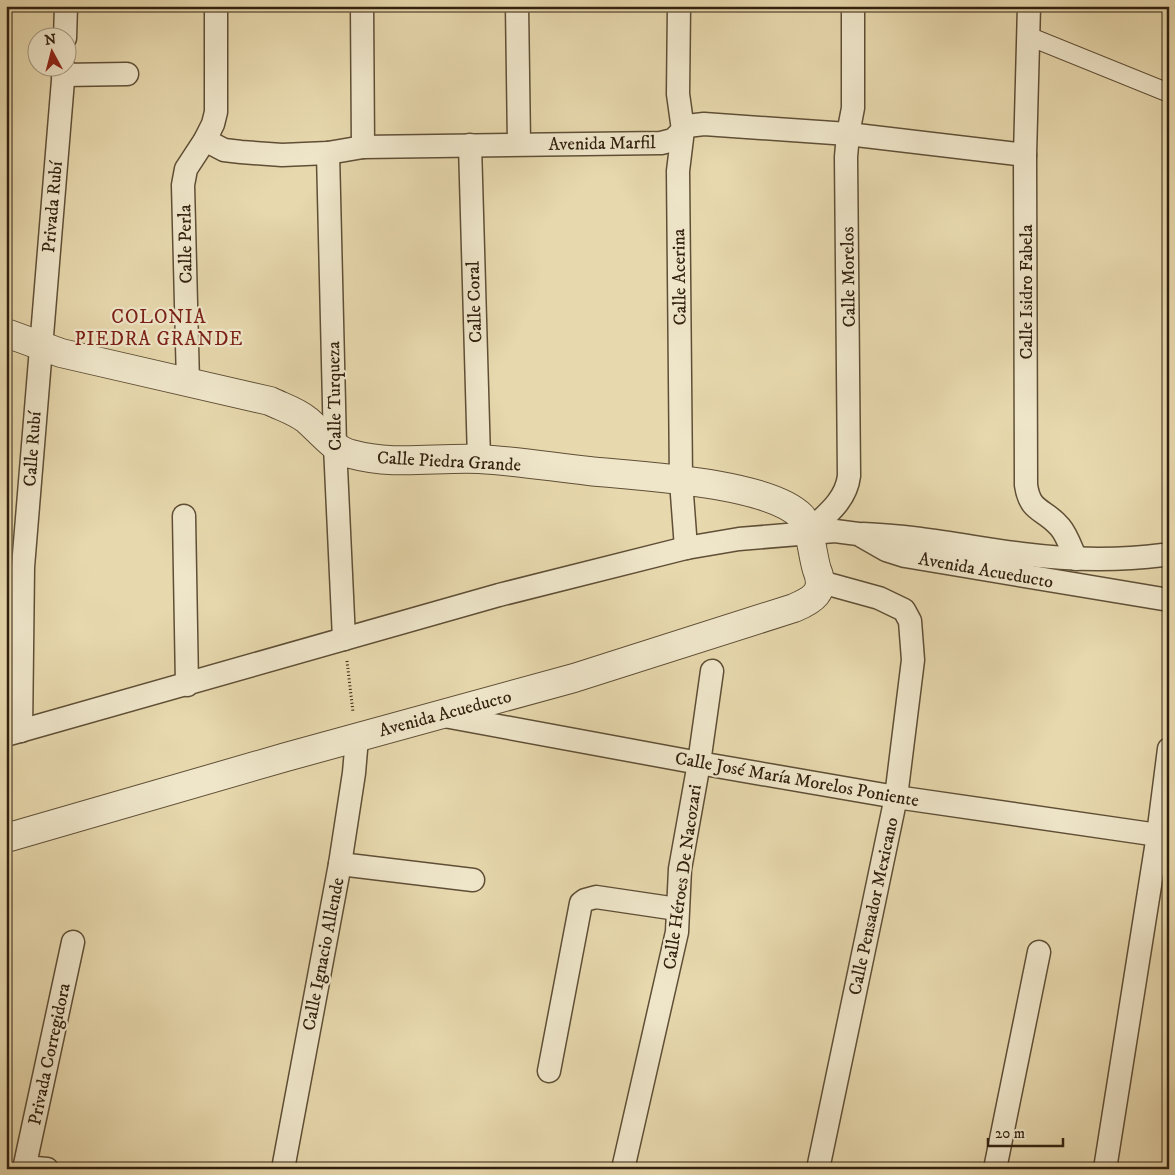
<svg xmlns="http://www.w3.org/2000/svg" width="1175" height="1175" font-family="'IM FELL DW Pica',serif">
<style>
.lines{fill:none;stroke-linecap:round;stroke-linejoin:round}
.pedestrian-casing{stroke:#5f4f36;stroke-width:20}
.minor-casing{stroke:#5f4f36;stroke-width:25}
.tertiary-casing{stroke:#5f4f36;stroke-width:30}
.path{stroke:#32210f;stroke-width:3;stroke-dasharray:1 2.5;stroke-linecap:butt}
.pedestrian{stroke:#efe6ca;stroke-width:18}
.minor{stroke:#efe6ca;stroke-width:22}
.tertiary{stroke:#efe6ca;stroke-width:28}
.labels{text-anchor:middle;stroke-width:4.5;stroke-linejoin:round;paint-order:stroke}
.street-label{font-size:18px;fill:#32210f;stroke:#efe6ca}
.neighbourhood-label{font-size:19px;letter-spacing:1px;fill:#7a1f14;stroke:#efe6ca}
</style>
<rect width="100%" height="100%" fill="#e7d8ad"/>
<filter id="stains"><feTurbulence type="fractalNoise" baseFrequency=".004" numOctaves="4"/><feColorMatrix values="0 0 0 0 .2 0 0 0 0 .09 0 0 0 0 .02 0 0 0 .5 -.17"/></filter>
<radialGradient id="worn" r=".72"><stop offset=".6" stop-color="#630" stop-opacity="0"/><stop offset="1" stop-color="#630" stop-opacity=".3"/></radialGradient>
<g class="lines">
<g class="pedestrian-casing">
<path id="pedestrian" d="M1028,36l141,57"/>
</g>
<g class="minor-casing">
<g id="minor">
<path d="M362,6l1,141"/>
<path d="M517,6l2,138"/>
<path d="M679,6l-1,88 5,36 -5,41 3,310 5,67"/>
<path d="M1029,6l-4,149 1,330c4,28 18,23 34,42 7,8 11,21 16,32"/>
<path d="M65,38l1,-32"/>
<path d="M63,75l64,-1"/>
<path d="M205,140l19,10 17,2 41,3 46,-2 35,-6 298,-4 12,-3 14,-14 17,-2 144,10 177,21"/>
<path d="M470,145l9,314"/>
<path d="M328,153l7,293 9,193"/>
<path d="M188,383l-5,-198 3,-16 19,-29 8,-16 3,-12v-106"/>
<path d="M184,516l3,169"/>
<path d="M808,532c17,-16 38,-31 41,-56l-3,-319 2,-23 5,-26v-102"/>
<path d="M863,534c54,2 106,13 159,20 47,6 94,7 141,1"/>
<path d="M439,715l260,48 197,34 262,38"/>
<path d="M21,731l2,-164 41,-499"/>
<path d="M6,735l493,-140 187,-47 53,-9 96,-8 23,3 28,16 19,6 264,44"/>
<path d="M340,864l133,16"/>
<path d="M549,1071l32,-168 4,-3 11,-3 81,12"/>
<path d="M24,1167l23,2"/>
<path d="M24,1169l49,-227"/>
<path d="M283,1169l57,-305 14,-91 3,-35"/>
<path d="M623,1169l54,-237 3,-63 19,-106 13,-92"/>
<path d="M818,1169l78,-372 17,-137 -3,-39 -6,-11 -25,-12 -58,-16"/>
<path d="M995,1169l44,-217"/>
<path d="M1105,1169l53,-334 11,-86"/>
</g>
</g>
<g class="tertiary-casing">
<path id="tertiary" d="M6,333l55,20 209,48c12,6 26,10 37,19 14,12 26,29 44,34 43,12 85,3 128,5 37,2 73,8 110,12 49,5 178,11 212,45 10,10 11,39 16,54 9,22 -4,30 -23,38l-220,70 -288,79 -280,81"/>
</g>
<path class="path" d="M347,661l6,51"/>
<use href="#pedestrian" class="pedestrian"/>
<use href="#minor" class="minor"/>
<use href="#tertiary" class="tertiary"/>
</g>
<g class="labels">
<g class="street-label">
<text transform="translate(602 143) rotate(-1)" y="6">Avenida Marfil</text>
<text transform="translate(52 207) rotate(-85)" y="6">Privada Rubí</text>
<text transform="translate(185 244) rotate(-91)" y="6">Calle Perla</text>
<text transform="translate(679 277) rotate(-91)" y="6">Calle Acerina</text>
<text transform="translate(848 277) rotate(-91)" y="6">Calle Morelos</text>
<text transform="translate(1026 292) rotate(-90)" y="6">Calle Isidro Fabela</text>
<text transform="translate(474 302) rotate(-92)" y="6">Calle Coral</text>
<text transform="translate(334 396) rotate(-91)" y="6">Calle Turqueza</text>
<text transform="translate(32 449) rotate(-86)" y="6">Calle Rubí</text>
<text transform="translate(449 461) rotate(3)" y="6">Calle Piedra Grande</text>
<text transform="translate(986 570) rotate(10)" y="6">Avenida Acueducto</text>
<text transform="translate(445 713) rotate(-15)" y="6">Avenida Acueducto</text>
<text transform="translate(797 779) rotate(10)" y="6">Calle José María Morelos Poniente</text>
<text transform="translate(682 877) rotate(-82)" y="6">Calle Héroes De Nacozari</text>
<text transform="translate(873 906) rotate(-78)" y="6">Calle Pensador Mexicano</text>
<text transform="translate(323 954) rotate(-79)" y="6">Calle Ignacio Allende</text>
<text transform="translate(49 1054) rotate(-78)" y="6">Privada Corregidora</text>
</g>
<g class="neighbourhood-label">
<text x="159" y="323">COLONIA<tspan x="159" dy="22">PIEDRA GRANDE</tspan></text>
</g>
</g>
<rect width="1175" height="1175" fill="none" stroke="#e7d8ad" stroke-width="25"/>
<rect x="8" y="8" width="1160" height="1160" fill="none" stroke="#32210f" stroke-width="2.5"/>
<rect x="12" y="12" width="1150" height="1150" fill="none" stroke="#32210f"/>
<g transform="translate(52 52) rotate(353)"><circle r="24" fill="#efe6ca" stroke="#a3977f"/>
<path d="M0-4L9 19L0 12L-9 19Z" fill="#8f2418"/>
<text y="-8" font-size="14" font-weight="bold" text-anchor="middle" fill="#32210f">N</text>
</g>
<path d="M988 1138v8h75v-8" fill="none" stroke="#32210f" stroke-width="2.5"/>
<text x="995" y="1138" font-size="15" fill="#32210f" stroke="#efe6ca" stroke-width="4" paint-order="stroke">20 m</text>
<rect width="100%" height="100%" filter="url(#stains)"/>
<rect width="100%" height="100%" fill="url(#worn)"/>
</svg>
